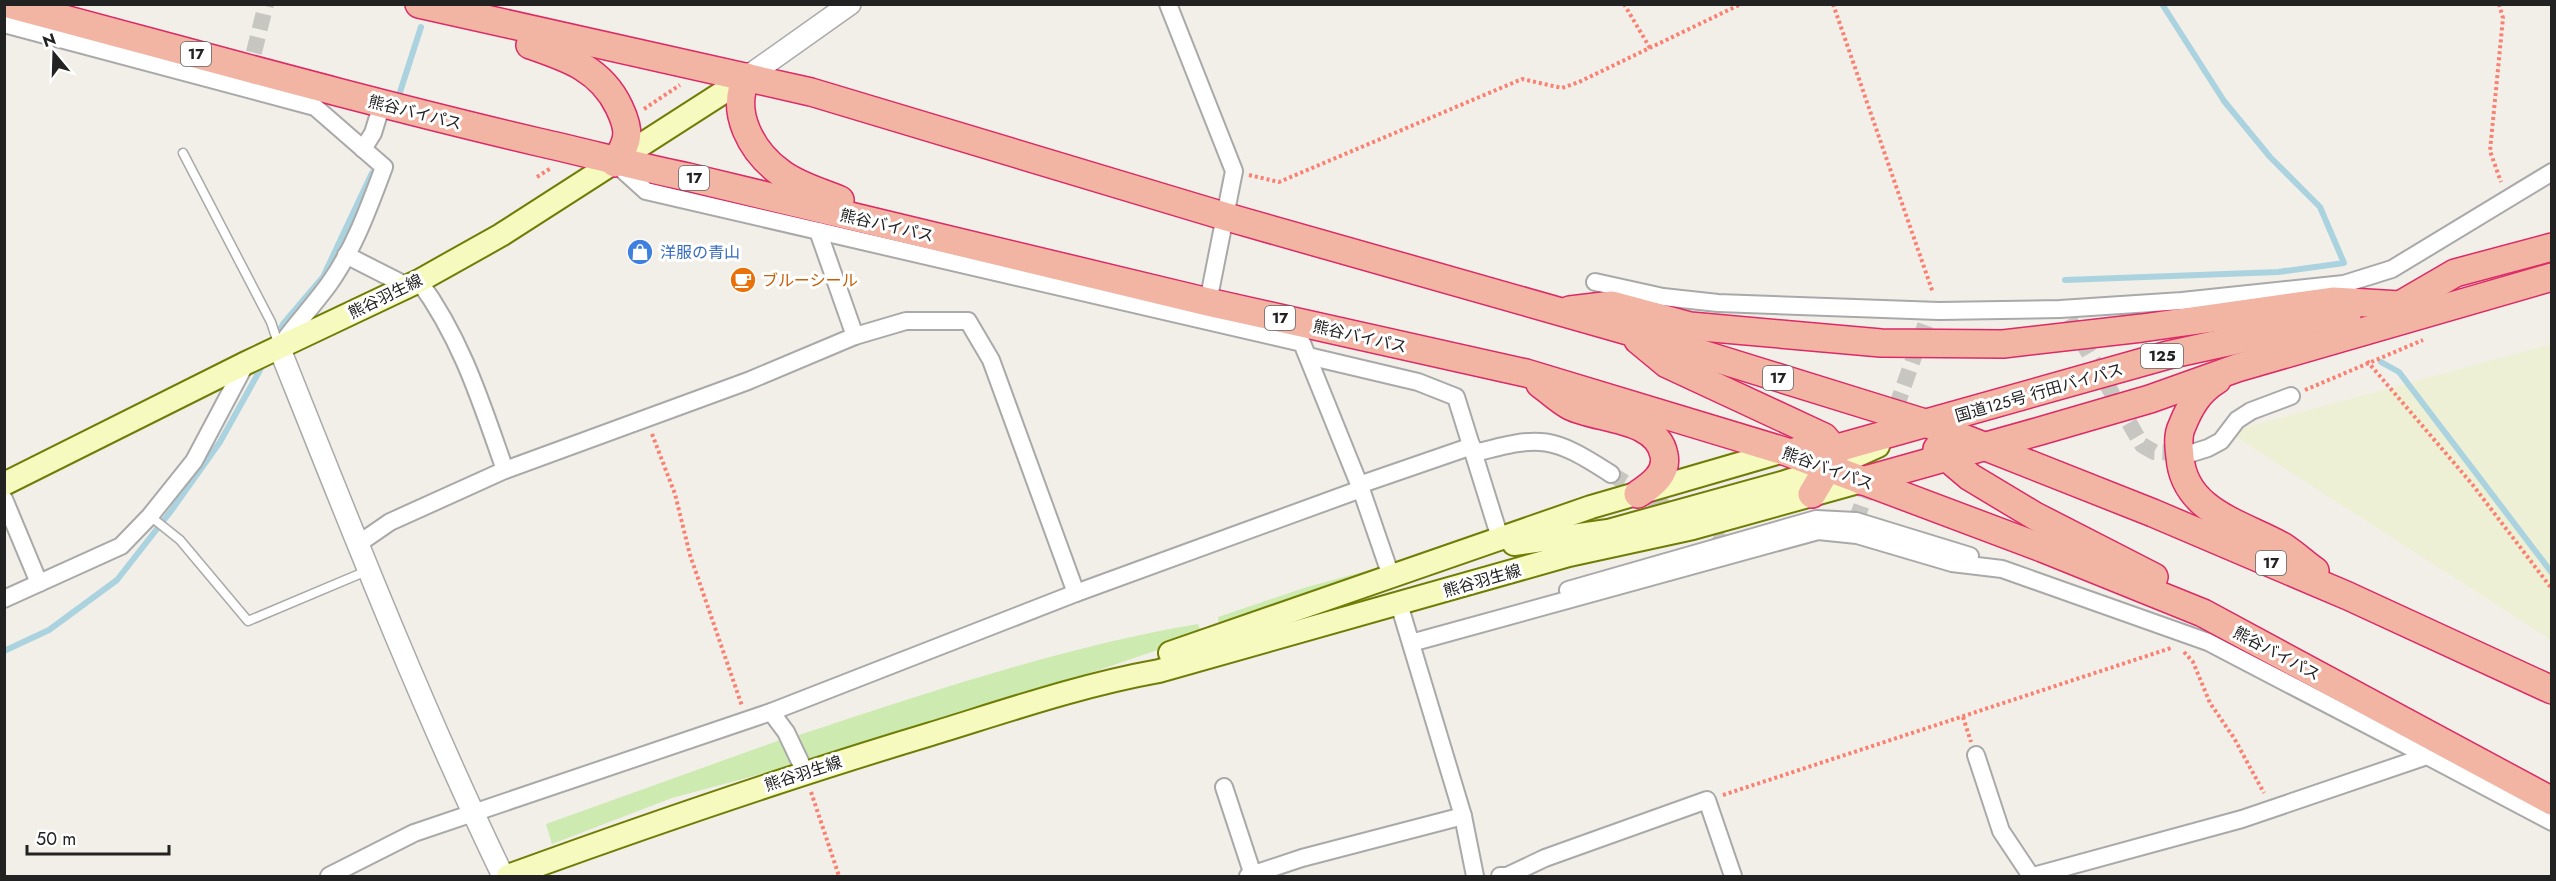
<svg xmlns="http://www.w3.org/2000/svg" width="2556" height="881" font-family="Jost,'Noto Sans JP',sans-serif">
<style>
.farmland{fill:#eef0d5}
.grass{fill:#cdebb0}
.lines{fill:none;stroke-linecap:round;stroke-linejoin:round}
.stream{stroke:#aad3df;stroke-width:6}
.minor-tunnel{stroke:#c8c6c1;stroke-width:16;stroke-dasharray:16 8;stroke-linecap:butt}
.service-casing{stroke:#a9a9a9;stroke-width:11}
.minor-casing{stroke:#a9a9a9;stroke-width:20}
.tertiary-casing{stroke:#a9a9a9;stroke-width:24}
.secondary-casing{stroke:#707d05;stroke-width:26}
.trunk-casing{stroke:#dc2a67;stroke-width:30}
.path{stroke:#fa8072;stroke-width:4;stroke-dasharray:3 3;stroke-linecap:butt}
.service{stroke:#fff;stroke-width:8}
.minor{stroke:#fff;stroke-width:16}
.tertiary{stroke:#fff;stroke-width:21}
.secondary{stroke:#f7fabf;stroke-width:22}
.trunk{stroke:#f2b4a3;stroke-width:27}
.labels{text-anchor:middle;stroke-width:6;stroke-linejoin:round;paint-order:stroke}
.shield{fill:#fff;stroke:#646464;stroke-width:1.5}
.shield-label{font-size:15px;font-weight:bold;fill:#222}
.street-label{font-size:16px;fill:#222;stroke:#fff}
.shop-label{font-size:16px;fill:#366cbe;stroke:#fff;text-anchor:start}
.food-label{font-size:16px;fill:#c56008;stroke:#fff;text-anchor:start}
</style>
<rect width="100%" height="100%" fill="#f2efe9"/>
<path class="farmland" d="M2551,344v296l-323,-208z"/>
<g class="grass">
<path d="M1381,567l-1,4 -161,59 -1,-13 89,-30z"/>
<path d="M1198,624l4,11 -103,35 -291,90 -12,-24c132,-43 265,-89 402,-112z"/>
<path d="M783,739l10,24 -2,3 -119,32 -120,46 -6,-20z"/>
</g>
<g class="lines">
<g class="stream">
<path d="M400,92l21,-65"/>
<path d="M2065,280l213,-8 66,-9 -24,-56 -50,-50 -46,-56 -62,-97"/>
<path d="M276,338l7,-14 40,-47 49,-104"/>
<path d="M2381,362l18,10 153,201"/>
<path d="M4,651l45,-21 68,-50 54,-69 49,-69 45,-81"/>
</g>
<g class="minor-tunnel">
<path d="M248,76l18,-72"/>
<path d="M2069,319l73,126 12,7 35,1"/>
<path d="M1611,474l115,70"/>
<path d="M1856,521l71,-201"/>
</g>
<g class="service-casing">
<g id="service">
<path d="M183,153l88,169 8,24"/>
<path d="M150,516l30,24 68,81 121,-51"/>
</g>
</g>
<g class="minor-casing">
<g id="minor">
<path d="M1168,4l66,167 -26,131"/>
<path d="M4,24l311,83 69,60c-15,40 -30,82 -55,117 -16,22 -34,41 -49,62"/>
<path d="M363,149l10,-16 9,-29"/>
<path d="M615,163l31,28 656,152 59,146 30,87"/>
<path d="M818,231l37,105"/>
<path d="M346,255l61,31"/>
<path d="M1595,282l68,15 55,6 221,8 121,-2 122,-8 162,-17 48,-15 160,-97"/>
<path d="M1308,356l110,26 38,15 44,141"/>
<path d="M1475,453c67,-18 77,-17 136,21"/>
<path d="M2192,453l16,-5 13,-7 16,-21 14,-9 40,-15"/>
<path d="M505,470l243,-89 107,-45 51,-15h62l23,39 85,233"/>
<path d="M1359,485l113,-39"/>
<path d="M4,499l35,84"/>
<path d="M358,544l32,-22 115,-52c-24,-68 -43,-130 -86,-189"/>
<path d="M1568,590l248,-71 40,2 114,35"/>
<path d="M4,599l117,-53 29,-30 44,-55 52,-98"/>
<path d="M1399,604l64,212 12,60"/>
<path d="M1411,643l407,-112 39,4 95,28 50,6 206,73 219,114"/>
<path d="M771,712l15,20 19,40"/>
<path d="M1976,755l25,76 30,45"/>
<path d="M1224,787l29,88"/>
<path d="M329,876l85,-43 357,-121 305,-119 285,-104"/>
<path d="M1248,876l54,-18 161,-42"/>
<path d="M1500,876h7l38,-18 162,-58 26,76"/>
<path d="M2033,876l209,-57 185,-63 125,66"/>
</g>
</g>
<g class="tertiary-casing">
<g id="tertiary">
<path d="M747,77l103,-73"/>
<path d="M279,347c71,178 141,357 224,529"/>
</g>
</g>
<g class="secondary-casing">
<g id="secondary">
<path d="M4,484l242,-121 173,-82 82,-46 246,-158"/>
<path d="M1514,544l94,-13 177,-49 44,-14 49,-22"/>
<path d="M1170,653l421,-146 193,-56"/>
<path d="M508,876c140,-51 280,-99 423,-142 75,-23 150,-49 228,-63l410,-116 124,-27 169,-47"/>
</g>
</g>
<g class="trunk-casing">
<g id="trunk">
<path d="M8,4c177,47 352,96 530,138 50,11 99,25 150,35l520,125 318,71 258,78 258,97 161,65 349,188"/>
<path d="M419,4l392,88 416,125 401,114 300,93 225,89 195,83 204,94"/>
<path d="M530,45c38,13 71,24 89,62 12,25 10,33 -4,56"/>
<path d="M747,77c-18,35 5,75 34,96 17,13 40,19 59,27"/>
<path d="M2400,305l55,-32 97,-26"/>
<path d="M1570,310l42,-5 78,21 191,17 122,1 139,-16 191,-27 67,4"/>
<path d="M1638,340l29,24 157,73 10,12 1,6 -23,39"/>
<path d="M2217,380c-18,11 -27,26 -35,46 -5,10 -3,21 -2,31 4,55 63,67 102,89 11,7 22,17 33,25"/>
<path d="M1540,384c10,7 19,16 30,22 28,14 87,11 94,49 4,18 -12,30 -26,39"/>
<path d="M1937,449l33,28 65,39 119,61"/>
<path d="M1797,451l37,-2 334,-94 179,-39"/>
<path d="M1862,481l178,-50 110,-32 87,-31 315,-91"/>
</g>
</g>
<g class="path">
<path d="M1624,4l26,44"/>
<path d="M1833,4l100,289"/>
<path d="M2499,4l4,14 -13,133 11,31"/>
<path d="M644,109l36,-24"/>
<path d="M1249,175l30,7 243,-103 40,9 17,-6 162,-78"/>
<path d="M537,177l14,-9"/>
<path d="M2367,361l105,123 80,105"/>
<path d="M2305,390l118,-50"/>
<path d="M652,434l23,60 15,61 52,151"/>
<path d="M2184,652l9,10 17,41 24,35 30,55"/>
<path d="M1963,717l8,25"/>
<path d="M811,792l28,84"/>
<path d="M1723,795l448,-147"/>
</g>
<use href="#service" class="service"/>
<use href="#minor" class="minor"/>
<use href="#tertiary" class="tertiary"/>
<use href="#secondary" class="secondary"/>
<use href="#trunk" class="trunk"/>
</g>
<defs>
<g id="shop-disc" transform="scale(1.35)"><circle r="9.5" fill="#3f7fe0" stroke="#fff"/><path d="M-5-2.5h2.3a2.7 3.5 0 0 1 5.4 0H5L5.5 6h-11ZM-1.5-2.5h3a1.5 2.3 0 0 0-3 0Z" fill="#fff"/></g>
<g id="cafe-disc" transform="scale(1.35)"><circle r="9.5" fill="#e8710a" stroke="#fff"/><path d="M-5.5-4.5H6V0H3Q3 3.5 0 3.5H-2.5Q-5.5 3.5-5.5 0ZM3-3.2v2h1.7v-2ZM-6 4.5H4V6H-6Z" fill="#fff"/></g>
</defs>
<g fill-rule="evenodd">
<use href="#shop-disc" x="640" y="252"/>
<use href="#cafe-disc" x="743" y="280"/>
</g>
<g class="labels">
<g class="shield">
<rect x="181" y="42" width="30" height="24" rx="4.5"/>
<rect x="679" y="166" width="30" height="24" rx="4.5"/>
<rect x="1265" y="306" width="30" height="24" rx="4.5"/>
<rect x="2141" y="344" width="42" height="24" rx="4.5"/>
<rect x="1763" y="366" width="30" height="24" rx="4.5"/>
<rect x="2256" y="551" width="30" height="24" rx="4.5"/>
</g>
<g class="shield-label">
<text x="196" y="59">17</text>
<text x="694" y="183">17</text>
<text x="1280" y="323">17</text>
<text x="2162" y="361">125</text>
<text x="1778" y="383">17</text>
<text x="2271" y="568">17</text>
</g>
<g class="street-label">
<text transform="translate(415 112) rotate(14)" y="6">熊谷バイパス</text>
<text transform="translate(887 225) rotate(13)" y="6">熊谷バイパス</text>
<text transform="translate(385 296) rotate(-26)" y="6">熊谷羽生線</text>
<text transform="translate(1360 336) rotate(13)" y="6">熊谷バイパス</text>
<text transform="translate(2039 392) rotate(-16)" y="6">国道125号 行田バイパス</text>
<text transform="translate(1828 468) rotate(20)" y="6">熊谷バイパス</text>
<text transform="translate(1482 580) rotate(-16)" y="6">熊谷羽生線</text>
<text transform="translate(2277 653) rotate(28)" y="6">熊谷バイパス</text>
<text transform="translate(803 773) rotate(-18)" y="6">熊谷羽生線</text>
</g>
<g class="shop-label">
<text x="660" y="258">洋服の青山</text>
</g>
<g class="food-label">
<text x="762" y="286">ブルーシール</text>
</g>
</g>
<rect width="2556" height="881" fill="none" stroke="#222222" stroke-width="12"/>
<g transform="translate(54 54) rotate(341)" stroke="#ffffff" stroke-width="4.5" paint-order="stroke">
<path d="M0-4.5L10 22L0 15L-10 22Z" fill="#222222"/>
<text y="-9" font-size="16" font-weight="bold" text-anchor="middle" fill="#222222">N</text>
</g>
<path d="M27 845v9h142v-9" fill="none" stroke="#222222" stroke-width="3"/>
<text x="36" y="845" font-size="18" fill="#222222" stroke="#ffffff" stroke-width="4.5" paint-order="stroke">50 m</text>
</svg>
